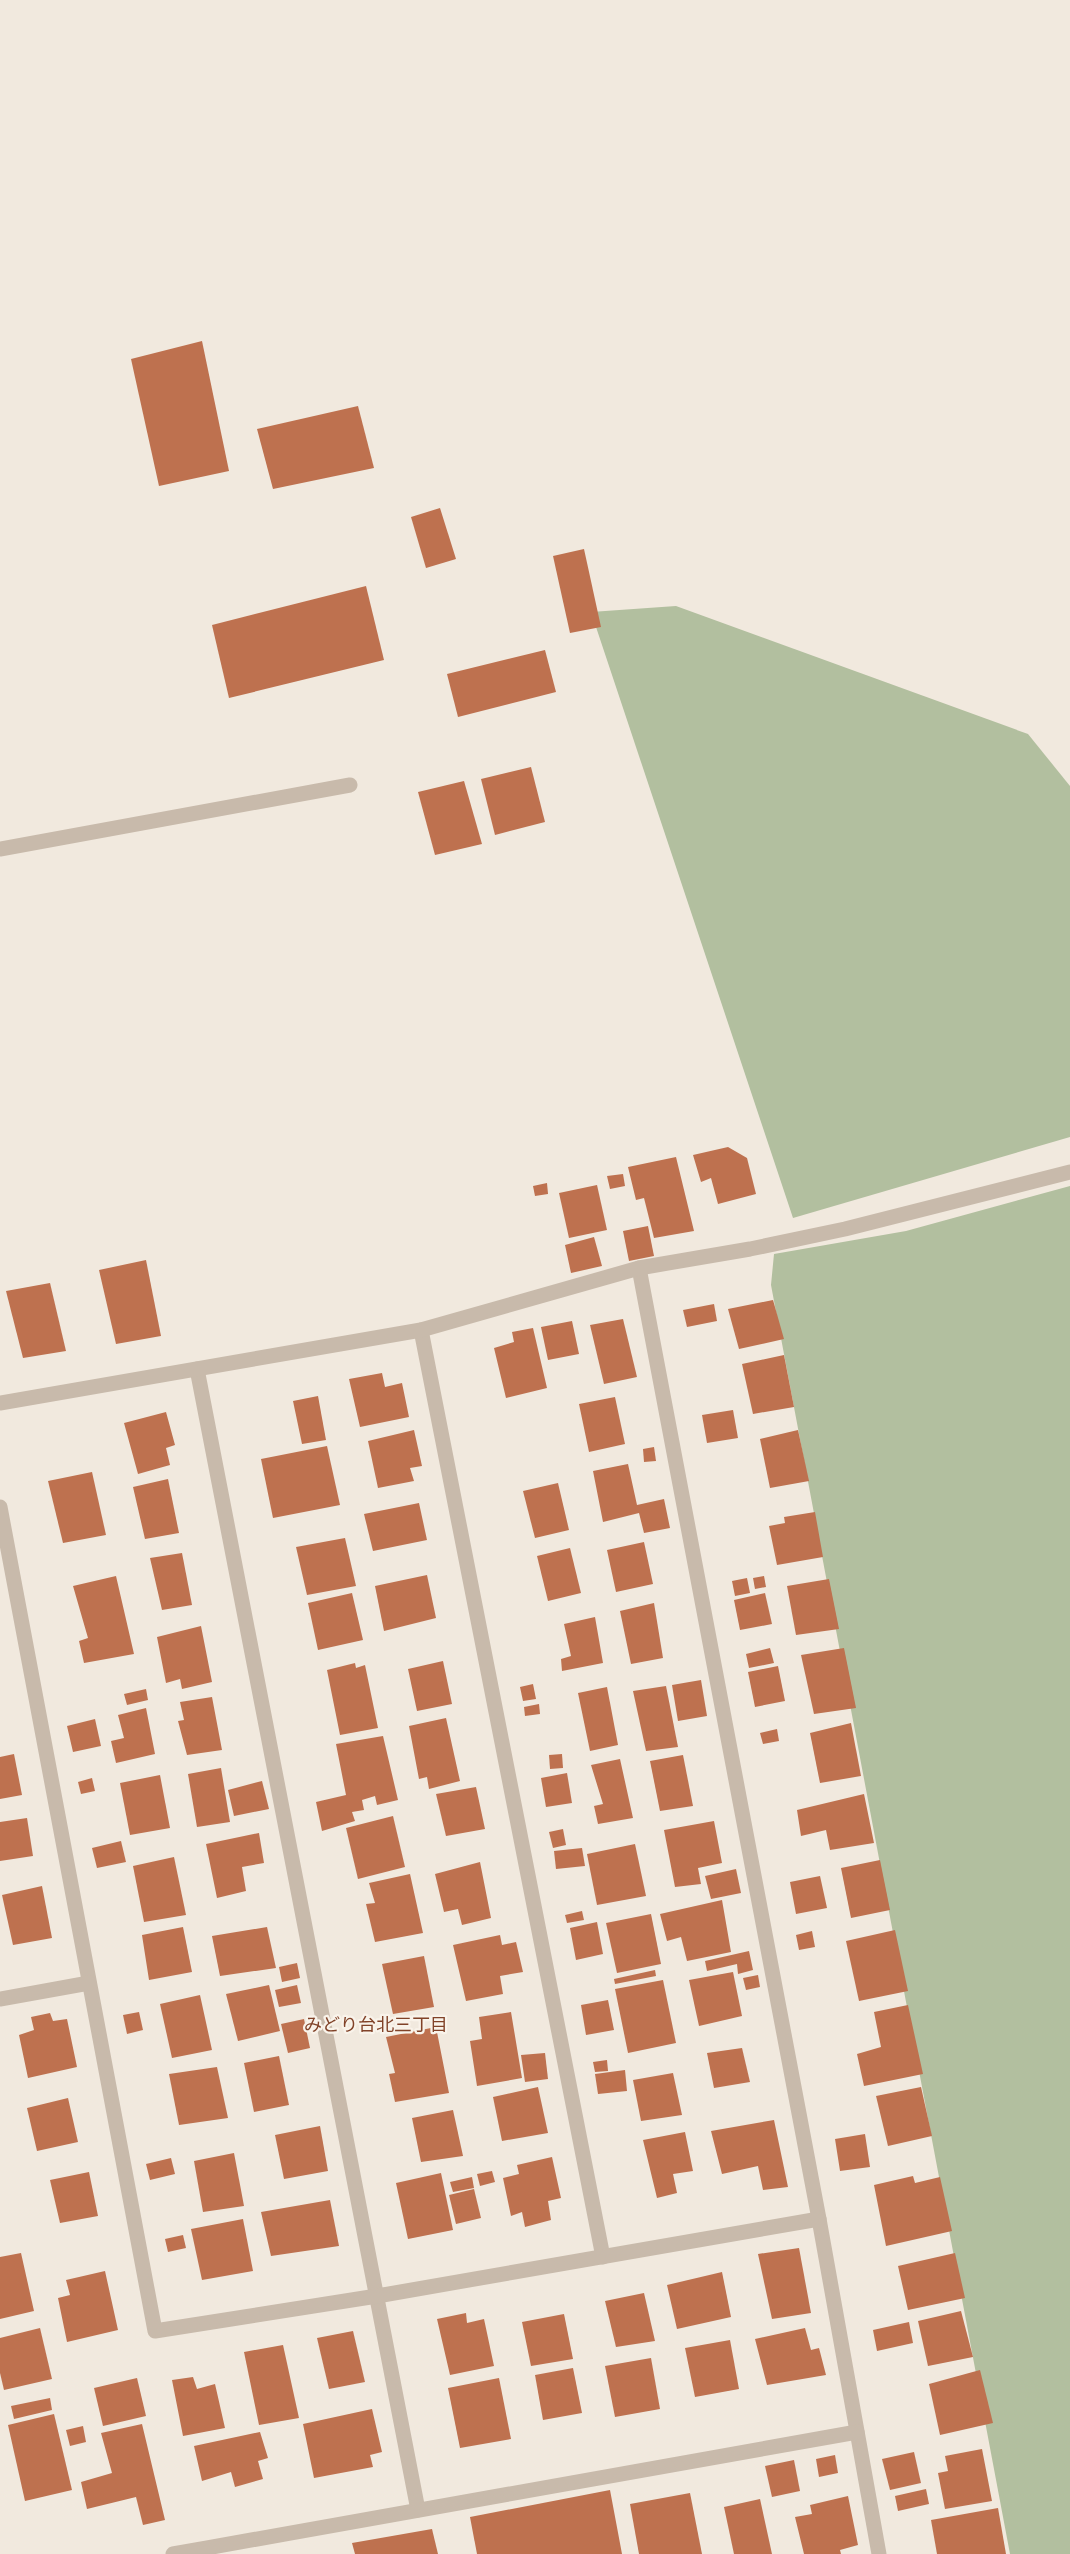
<svg xmlns="http://www.w3.org/2000/svg" width="1070" height="2554" font-family="'Fira Sans Condensed','Noto Sans JP',sans-serif">
<style>
.green{fill:#b2bf9f}
.building{fill:#be714f}
.lines{fill:none;stroke-linecap:round;stroke-linejoin:round}
.minor{stroke:#c8baab;stroke-width:15}
.labels{text-anchor:middle;stroke-width:4.5;stroke-linejoin:round;paint-order:stroke}
.neighbourhood-label{font-size:18px;fill:#804228;stroke:#f9f3ea}
</style>
<rect width="100%" height="100%" fill="#f1e9de"/>
<g class="green">
<path d="M676,606l352,128 42,52v351l-277,81 -202,-606z"/>
<path d="M1070,1186v1368h-60l-239,-1269 3,-31 132,-23z"/>
</g>
<g class="building">
<path d="M202,341l27,130 -70,15 -28,-127z"/>
<path d="M358,406l16,62 -101,21 -16,-60z"/>
<path d="M440,508l16,51 -30,9 -15,-51z"/>
<path d="M584,549l17,78 -31,6 -17,-77z"/>
<path d="M366,586l18,74 -155,38 -17,-73z"/>
<path d="M545,650l11,42 -98,25 -11,-43z"/>
<path d="M531,767l14,55 -50,13 -14,-56z"/>
<path d="M464,781l18,63 -47,11 -17,-63z"/>
<path d="M728,1147l19,11 9,36 -38,10 -7,-26 -10,4 -8,-27z"/>
<path d="M676,1157l18,74 -40,7 -10,-40 -8,2 -8,-33z"/>
<path d="M623,1174l2,12 -15,3 -3,-13z"/>
<path d="M547,1183l1,11 -13,2 -2,-10z"/>
<path d="M597,1185l10,45 -38,8 -10,-45z"/>
<path d="M648,1226l6,30 -25,5 -6,-30z"/>
<path d="M594,1237l8,29 -31,7 -6,-28z"/>
<path d="M146,1260l15,76 -45,8 -17,-74z"/>
<path d="M50,1283l16,68 -43,7 -17,-67z"/>
<path d="M773,1300l11,39 -45,10 -11,-40z"/>
<path d="M714,1304l3,17 -30,6 -4,-17z"/>
<path d="M623,1319l14,58 -33,7 -14,-59z"/>
<path d="M572,1321l7,33 -31,6 -7,-33z"/>
<path d="M533,1328l14,60 -41,10 -12,-50 20,-6 -2,-10z"/>
<path d="M784,1355l10,52 -41,7 -11,-50z"/>
<path d="M382,1373l3,14 17,-4 7,34 -49,10 -11,-48z"/>
<path d="M318,1396l8,44 -24,4 -9,-43z"/>
<path d="M615,1397l10,47 -36,8 -10,-48z"/>
<path d="M733,1410l5,28 -31,5 -5,-28z"/>
<path d="M166,1412l9,33 -9,3 4,17 -32,9 -14,-51z"/>
<path d="M414,1430l8,36 -12,2 4,13 -36,7 -10,-47z"/>
<path d="M798,1430l11,51 -39,7 -10,-49z"/>
<path d="M327,1446l13,59 -67,13 -12,-59z"/>
<path d="M654,1447l2,14 -12,1 -1,-13z"/>
<path d="M628,1464l9,41 27,-6 6,29 -26,5 -5,-20 -36,9 -10,-51z"/>
<path d="M92,1472l14,63 -43,8 -15,-62z"/>
<path d="M168,1479l11,54 -34,6 -12,-52z"/>
<path d="M558,1483l11,47 -34,8 -12,-47z"/>
<path d="M419,1503l8,37 -54,11 -9,-37z"/>
<path d="M815,1512l8,45 -46,8 -8,-39 16,-3 -1,-6z"/>
<path d="M345,1538l11,48 -49,9 -11,-48z"/>
<path d="M644,1542l9,42 -37,8 -9,-42z"/>
<path d="M570,1548l11,45 -33,8 -11,-45z"/>
<path d="M182,1553l10,52 -30,5 -12,-52z"/>
<path d="M427,1575l9,43 -52,13 -9,-45z"/>
<path d="M116,1576l18,78 -50,9 -5,-22 9,-3 -15,-52z"/>
<path d="M764,1576l2,11 -11,2 -2,-11z"/>
<path d="M747,1578l3,15 -15,3 -3,-15z"/>
<path d="M829,1579l10,50 -43,6 -9,-49z"/>
<path d="M352,1593l11,47 -45,10 -10,-47z"/>
<path d="M765,1593l7,31 -32,6 -6,-30z"/>
<path d="M654,1603l9,55 -32,6 -11,-53z"/>
<path d="M595,1617l8,46 -41,8 -1,-12 10,-3 -7,-32z"/>
<path d="M201,1626l11,56 -30,7 -2,-10 -14,4 -9,-46z"/>
<path d="M770,1648l4,15 -25,5 -3,-14z"/>
<path d="M844,1648l12,60 -42,6 -13,-59z"/>
<path d="M443,1661l9,43 -35,7 -9,-42z"/>
<path d="M355,1663l1,5 9,-3 13,63 -38,7 -13,-65z"/>
<path d="M778,1666l7,35 -30,6 -7,-35z"/>
<path d="M701,1680l6,36 -29,5 -6,-36z"/>
<path d="M533,1684l3,15 -13,2 -3,-14z"/>
<path d="M666,1686l12,61 -32,4 -13,-60z"/>
<path d="M607,1687l11,58 -28,6 -12,-58z"/>
<path d="M146,1689l2,11 -21,5 -3,-11z"/>
<path d="M212,1697l10,53 -35,5 -9,-34 6,-1 -4,-18z"/>
<path d="M539,1704l1,10 -15,2 -1,-9z"/>
<path d="M146,1708l9,46 -39,9 -5,-22 13,-3 -6,-23z"/>
<path d="M446,1718l14,63 -31,8 -2,-12 -8,2 -10,-53z"/>
<path d="M95,1719l6,27 -28,6 -6,-26z"/>
<path d="M851,1723l10,53 -41,7 -10,-50z"/>
<path d="M777,1729l2,12 -16,3 -3,-11z"/>
<path d="M383,1736l15,64 -21,5 -2,-9 -13,4 2,10 -12,2 3,9 -33,10 -6,-29 30,-7 -10,-51z"/>
<path d="M14,1754l8,41 -22,4v-42z"/>
<path d="M562,1754l1,14 -13,1 -1,-14z"/>
<path d="M683,1755l10,51 -33,5 -10,-50z"/>
<path d="M620,1759l13,59 -35,6 -4,-18 9,-2 -12,-39z"/>
<path d="M221,1768l9,54 -33,5 -9,-53z"/>
<path d="M567,1773l5,30 -26,4 -5,-29z"/>
<path d="M160,1775l10,53 -40,7 -10,-52z"/>
<path d="M92,1778l3,13 -14,3 -3,-12z"/>
<path d="M262,1781l7,28 -35,7 -6,-26z"/>
<path d="M476,1787l9,42 -39,7 -10,-42z"/>
<path d="M864,1794l10,49 -44,7 -4,-20 -25,6 -4,-26z"/>
<path d="M393,1816l12,51 -47,12 -12,-51z"/>
<path d="M27,1818l6,38 -33,5v-39z"/>
<path d="M714,1821l8,42 -24,5 3,16 -26,3 -11,-57z"/>
<path d="M563,1829l3,16 -13,3 -4,-16z"/>
<path d="M259,1833l5,30 -22,4 4,24 -29,7 -11,-54z"/>
<path d="M121,1841l5,21 -29,6 -5,-20z"/>
<path d="M635,1844l11,52 -49,9 -10,-51z"/>
<path d="M582,1848l3,18 -29,3 -2,-18z"/>
<path d="M174,1857l12,58 -42,7 -11,-56z"/>
<path d="M880,1860l10,50 -39,8 -10,-50z"/>
<path d="M480,1862l11,56 -29,7 -4,-16 -14,3 -9,-38z"/>
<path d="M736,1869l5,24 -30,6 -6,-23z"/>
<path d="M410,1874l13,59 -48,9 -9,-38 9,-1 -6,-20z"/>
<path d="M820,1876l7,32 -31,6 -6,-32z"/>
<path d="M42,1886l10,52 -39,7 -11,-50z"/>
<path d="M722,1900l9,52 -44,9 -6,-24 -14,4 -7,-27z"/>
<path d="M582,1911l2,9 -17,3 -2,-8z"/>
<path d="M651,1914l10,50 -44,9 -11,-50z"/>
<path d="M597,1922l6,32 -27,6 -6,-32z"/>
<path d="M183,1927l9,45 -43,8 -7,-45z"/>
<path d="M267,1927l9,41 -56,8 -8,-40z"/>
<path d="M895,1930l13,61 -49,10 -13,-60z"/>
<path d="M812,1931l3,16 -16,3 -3,-15z"/>
<path d="M500,1935l2,10 14,-3 7,30 -23,4 3,18 -37,7 -13,-56z"/>
<path d="M749,1951l4,19 -15,4 -1,-10 -30,7 -2,-10z"/>
<path d="M424,1956l10,51 -41,7 -11,-50z"/>
<path d="M297,1963l3,15 -18,4 -3,-15z"/>
<path d="M655,1970l1,6 -41,8 -1,-5z"/>
<path d="M733,1972l9,44 -43,10 -10,-46z"/>
<path d="M758,1975l2,12 -14,3 -3,-12z"/>
<path d="M663,1980l13,63 -48,10 -13,-64z"/>
<path d="M269,1985l11,46 -42,10 -12,-47z"/>
<path d="M297,1985l4,18 -22,4 -4,-17z"/>
<path d="M200,1995l12,55 -40,8 -12,-54z"/>
<path d="M608,2000l6,30 -28,5 -5,-30z"/>
<path d="M908,2005l15,69 -59,12 -7,-32 24,-7 -7,-35z"/>
<path d="M139,2012l4,18 -16,4 -4,-19z"/>
<path d="M511,2012l11,66 -45,8 -7,-45 12,-2 -3,-22z"/>
<path d="M50,2013l3,8 14,-2 10,48 -49,11 -9,-43 15,-5 -3,-13z"/>
<path d="M304,2019l6,29 -22,5 -7,-29z"/>
<path d="M436,2027l13,66 -54,9 -6,-28 6,-1 -9,-36z"/>
<path d="M742,2048l8,34 -36,6 -7,-35z"/>
<path d="M545,2053l3,26 -23,3 -4,-27z"/>
<path d="M279,2056l10,49 -35,7 -10,-49z"/>
<path d="M607,2060l1,11 -13,1 -2,-10z"/>
<path d="M217,2067l11,51 -49,7 -10,-51z"/>
<path d="M625,2070l2,21 -29,3 -3,-20z"/>
<path d="M673,2073l9,42 -41,6 -8,-41z"/>
<path d="M538,2087l10,46 -46,8 -9,-44z"/>
<path d="M921,2087l11,49 -44,10 -12,-50z"/>
<path d="M68,2098l10,44 -41,9 -10,-43z"/>
<path d="M453,2110l10,46 -42,6 -9,-44z"/>
<path d="M774,2120l14,67 -25,3 -5,-24 -36,8 -11,-43z"/>
<path d="M320,2126l8,45 -44,8 -9,-44z"/>
<path d="M685,2132l8,39 -20,3 4,19 -20,5 -14,-58z"/>
<path d="M865,2134l5,33 -30,4 -5,-32z"/>
<path d="M234,2153l10,53 -41,6 -9,-51z"/>
<path d="M552,2157l9,41 -13,3 3,19 -26,7 -3,-15 -11,4 -8,-38 16,-4 -2,-9z"/>
<path d="M171,2158l4,16 -25,6 -4,-16z"/>
<path d="M492,2171l3,11 -15,4 -3,-12z"/>
<path d="M89,2172l9,44 -38,7 -10,-43z"/>
<path d="M441,2173l12,57 -45,9 -12,-56z"/>
<path d="M913,2176l2,7 25,-6 12,54 -66,15 -12,-61z"/>
<path d="M472,2177l2,11 -21,4 -3,-10z"/>
<path d="M474,2189l7,29 -25,6 -7,-29z"/>
<path d="M330,2200l9,46 -68,10 -10,-44z"/>
<path d="M243,2219l10,52 -51,9 -11,-51z"/>
<path d="M183,2235l3,13 -18,4 -3,-13z"/>
<path d="M799,2248l12,65 -39,6 -14,-65z"/>
<path d="M21,2253l13,58 -34,8v-62z"/>
<path d="M955,2253l10,45 -57,12 -10,-44z"/>
<path d="M105,2271l13,59 -51,12 -9,-44 12,-3 -4,-15z"/>
<path d="M722,2272l9,45 -54,12 -10,-44z"/>
<path d="M644,2293l11,48 -39,6 -11,-46z"/>
<path d="M961,2311l12,46 -45,9 -10,-45z"/>
<path d="M466,2313l1,10 17,-4 10,47 -44,9 -13,-56z"/>
<path d="M564,2314l9,45 -42,7 -9,-44z"/>
<path d="M909,2322l4,21 -36,8 -4,-21z"/>
<path d="M40,2328l12,51 -48,11 -4,-17v-35z"/>
<path d="M805,2328l6,22 8,-2 7,27 -59,10 -12,-46z"/>
<path d="M353,2331l12,51 -36,7 -12,-51z"/>
<path d="M730,2340l9,49 -44,8 -10,-49z"/>
<path d="M283,2345l16,73 -40,7 -15,-73z"/>
<path d="M651,2358l9,51 -45,8 -10,-51z"/>
<path d="M573,2368l9,45 -39,7 -8,-45z"/>
<path d="M980,2370l13,53 -53,12 -11,-51z"/>
<path d="M193,2377l4,12 18,-5 10,44 -42,8 -11,-56z"/>
<path d="M137,2378l9,38 -43,10 -9,-38z"/>
<path d="M499,2378l12,61 -51,9 -12,-60z"/>
<path d="M50,2398l2,12 -38,9 -3,-13z"/>
<path d="M372,2409l10,43 -12,3 3,12 -59,11 -11,-54z"/>
<path d="M54,2414l18,76 -47,11 -17,-76z"/>
<path d="M142,2424l23,96 -22,5 -7,-28 -49,12 -6,-27 31,-9 -11,-40z"/>
<path d="M83,2426l3,16 -16,4 -4,-16z"/>
<path d="M260,2432l8,26 -10,3 5,18 -28,8 -4,-15 -29,9 -8,-35z"/>
<path d="M982,2449l10,52 -47,8 -7,-36 10,-2 -3,-15z"/>
<path d="M914,2452l7,31 -31,7 -8,-31z"/>
<path d="M835,2455l3,18 -19,4 -3,-18z"/>
<path d="M794,2460l6,31 -28,6 -7,-31z"/>
<path d="M926,2489l3,15 -31,7 -3,-15z"/>
<path d="M610,2490l12,64h-145l-7,-37z"/>
<path d="M690,2493l12,61h-63l-9,-50z"/>
<path d="M848,2496l10,49 -18,5 1,4h-37l-9,-37 17,-3 -2,-9z"/>
<path d="M760,2499l12,55h-38l-10,-47z"/>
<path d="M998,2508l8,46h-69l-6,-34z"/>
<path d="M432,2529l6,25h-83l-3,-11z"/>
</g>
<g class="lines">
<g class="minor">
<path d="M0,849l350,-64"/>
<path d="M639,1268l180,951 60,335"/>
<path d="M421,1330l182,927"/>
<path d="M197,1369l221,1141"/>
<path d="M0,1403l421,-73 218,-62 111,-19 95,-20 225,-57"/>
<path d="M0,1507l155,824 222,-35 442,-77"/>
<path d="M0,1999l89,-16"/>
<path d="M173,2554l684,-122"/>
</g>
</g>
<g class="labels">
<g class="neighbourhood-label">
<text x="376" y="2031">みどり台北三丁目</text>
</g>
</g>
</svg>
